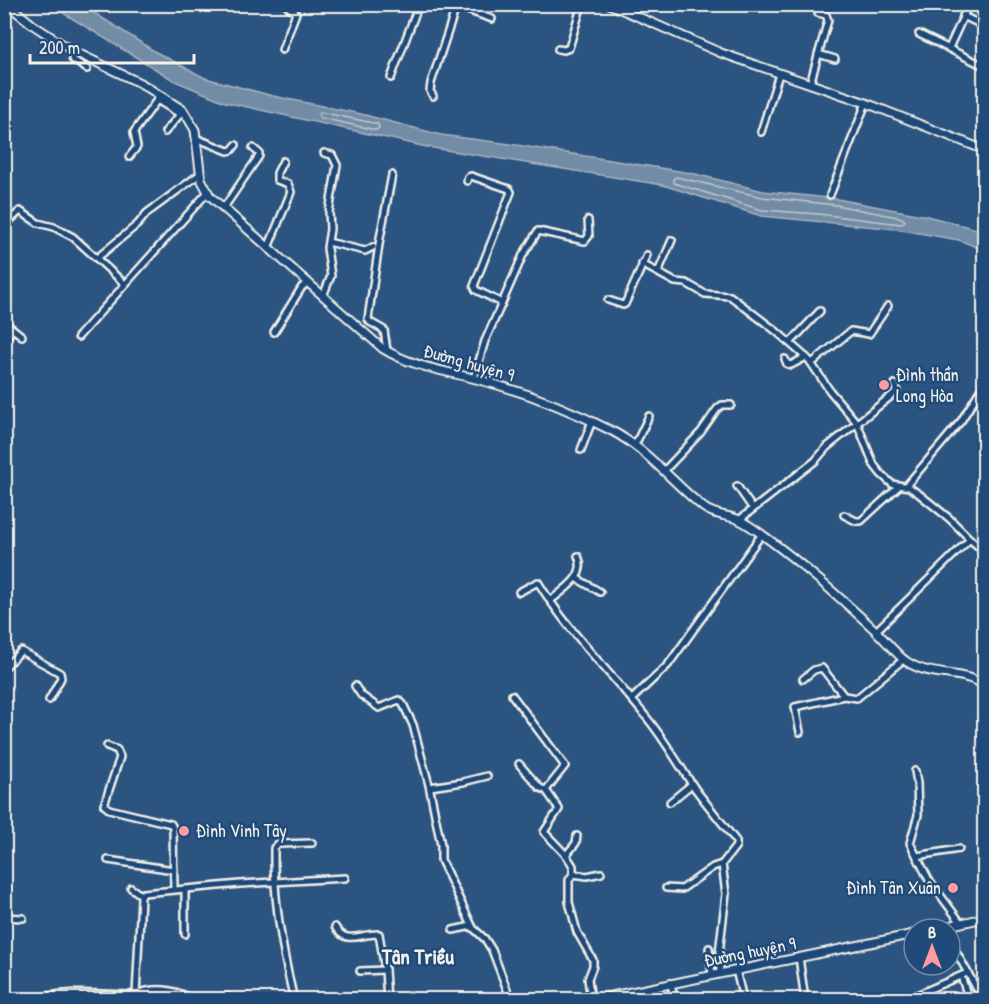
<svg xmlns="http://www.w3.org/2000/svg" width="989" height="1004" font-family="'Patrick Hand',sans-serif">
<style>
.water{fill:#738ca6;stroke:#a7b4c0;stroke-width:1.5}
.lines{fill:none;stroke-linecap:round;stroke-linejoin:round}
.shore{stroke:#c0c9ce;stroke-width:1.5}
.minor-casing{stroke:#f4f1e8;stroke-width:10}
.tertiary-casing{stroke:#f4f1e8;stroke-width:11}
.secondary-casing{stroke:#f4f1e8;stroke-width:12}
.minor{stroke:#1f4a7a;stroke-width:5}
.tertiary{stroke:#1f4a7a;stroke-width:7}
.secondary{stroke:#1f4a7a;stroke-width:8}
.poi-dot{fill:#ff9aa2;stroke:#1f4a7a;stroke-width:2}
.labels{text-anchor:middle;stroke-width:5;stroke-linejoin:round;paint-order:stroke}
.street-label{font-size:18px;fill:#f4f1e8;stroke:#1f4a7a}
.poi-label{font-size:18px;fill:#f4f1e8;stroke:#1f4a7a;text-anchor:start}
.quarter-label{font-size:21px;font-weight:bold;fill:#f4f1e8;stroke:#1f4a7a}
</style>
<rect width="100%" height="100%" fill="#2c5481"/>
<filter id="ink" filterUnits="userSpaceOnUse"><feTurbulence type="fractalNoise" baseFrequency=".0167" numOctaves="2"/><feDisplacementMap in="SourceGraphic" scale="12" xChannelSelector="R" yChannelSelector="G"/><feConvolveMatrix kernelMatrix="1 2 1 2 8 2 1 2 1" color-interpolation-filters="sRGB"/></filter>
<g filter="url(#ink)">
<path class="water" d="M50,5h32l72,46 51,27 68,18 88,18 80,21 69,9 181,29 72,18 74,8 90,17 57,15v19l-25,-10 -63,-11 -135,-13 -98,-31 -236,-38 -202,-45 -50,-21z"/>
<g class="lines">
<g class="shore">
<path d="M320,112l58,12 1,4 -3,2 -55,-12 -2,-2z"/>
<path d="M676,177l86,20 74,8 66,13 3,3 -4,3 -83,-10 -56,-4 -88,-27 -1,-4z"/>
</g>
<g class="minor-casing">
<g id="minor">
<path d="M462,4l5,6 25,9"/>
<path d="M963,16l21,10"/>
<path d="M919,34l65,32"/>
<path d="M949,48l20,-44"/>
<path d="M558,49l6,1 5,-2 13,-44"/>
<path d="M282,50l14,-37 -11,-9"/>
<path d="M73,51l-1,8 15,10"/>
<path d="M818,54l17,5"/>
<path d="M391,78l28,-74"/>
<path d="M810,84l18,-64 -2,-5 -8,-2 1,-9"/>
<path d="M433,96l-3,-5 1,-8 26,-79"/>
<path d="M165,132l17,-20"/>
<path d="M761,132l18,-58"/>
<path d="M198,139l30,12 4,-1 4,-5"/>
<path d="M129,157l8,-10 -3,-15 23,-32 23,14"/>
<path d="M467,181l1,-4 3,-1 38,13 2,3 -37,94 2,4 26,13 -17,38 -11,37"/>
<path d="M830,195l36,-92"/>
<path d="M223,209l36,-53v-3l-6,-5"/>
<path d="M4,226l16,-15 18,12 16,4 19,10 52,47"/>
<path d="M328,242l37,9 8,-4"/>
<path d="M268,248l23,-56 -3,-8 -11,-4v-7l6,-12"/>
<path d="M97,258l41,-34 9,-11 53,-39"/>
<path d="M642,264l33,18 11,1 19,11 25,2 46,35 33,29 21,31 27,32 17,42 7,9 11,10 17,3 10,7 31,25 20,20 -94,92"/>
<path d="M658,272l14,-32"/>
<path d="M323,296l8,-20 -4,-28 3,-19 -1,-17 8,-47 -5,-10 -8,-2"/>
<path d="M608,300l15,5 2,-1 22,-49"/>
<path d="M502,303l21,-48 15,-24 47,10 4,-5 -1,-16"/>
<path d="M4,322l18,14"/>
<path d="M274,332l28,-45 6,-4"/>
<path d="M78,337l129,-144"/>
<path d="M4,340l9,-11"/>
<path d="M790,343l30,-32"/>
<path d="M387,351l-3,-21 -14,-8 -2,-3 12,-81 12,-63"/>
<path d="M785,359l2,5 4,1 15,-8"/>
<path d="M812,363l39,-32 18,3 19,-28"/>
<path d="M635,445l14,-29"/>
<path d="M581,450l11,-29"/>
<path d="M664,471l37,-39 16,-23 5,-4h9"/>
<path d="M737,486l16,23"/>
<path d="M906,486l55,-65 23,-37"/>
<path d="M844,515l12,6h5l38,-35"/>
<path d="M739,520l76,-59 12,-14 68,-54 2,-4 -2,-5"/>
<path d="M970,539l14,13"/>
<path d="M576,578l24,14"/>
<path d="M519,592l19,-10c30,50 73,91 109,136 19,23 32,48 49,72 13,17 27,34 40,51v5l-14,18 4,30 -7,59 1,20"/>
<path d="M550,601c13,-11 38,-25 28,-45"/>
<path d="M4,668l17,-17 39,22 1,5 -12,22"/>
<path d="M803,679l11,-9 8,-2 22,28 13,2 47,-39"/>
<path d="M355,686l6,9 18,13 20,-8 4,4 10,21 16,60 12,60v15l32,68 12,11 7,11 19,50"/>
<path d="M512,695l53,71 -19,24 13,19 -15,23 22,23 7,11v8l-4,6v22l8,30 16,28v6l-5,13 3,21"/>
<path d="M632,699l36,-34 94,-131"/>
<path d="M800,732l-5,-25 49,-11"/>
<path d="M107,746l10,4 3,7 -16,48 5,4 62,15 2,4 1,62"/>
<path d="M519,764l21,24 6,2"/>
<path d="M915,771l2,12 1,32 -8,28 19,37 32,43"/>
<path d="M430,787l33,-5 24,-6"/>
<path d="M670,802l22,-18"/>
<path d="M566,855l10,-12 1,-7"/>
<path d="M917,856l42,-7"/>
<path d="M108,860l66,10"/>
<path d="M573,874l14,2 14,-3"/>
<path d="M131,888l10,7"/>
<path d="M666,888l16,1 31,-22 9,-3"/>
<path d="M185,889v45"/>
<path d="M4,917l19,1"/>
<path d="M335,927c12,19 25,6 44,7l6,36 2,30"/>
<path d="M453,930l19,-4"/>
<path d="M950,941l28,50"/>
<path d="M709,948l3,27"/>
<path d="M799,957l6,43"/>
<path d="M736,970l6,25"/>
<path d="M360,971l25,-1"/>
<path d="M961,976l8,24"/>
<path d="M671,983l2,11 5,6"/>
<path d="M136,995l5,-98 2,-4 97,-9 105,-6"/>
<path d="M32,1000c31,-10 65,-6 97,-5 7,0 12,-3 18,-4 14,-3 34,0 44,9"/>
<path d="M206,1000l23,-3 5,3"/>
<path d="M294,1000c-12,-50 -21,-101 -20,-152l4,-4 34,-1"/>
<path d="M694,1000l5,-1"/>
<path d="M905,1000l62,-27"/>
</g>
</g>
<g class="tertiary-casing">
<g id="tertiary">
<path d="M7,4l26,21 40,26 69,33 41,26 12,20 6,49 9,17 172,152c28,18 59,22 90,30 48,12 97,31 140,53 36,19 60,51 91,76 10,8 22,8 34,12 9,4 19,11 27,17 39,28 75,61 111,94 9,9 18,20 28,29 25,20 57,10 81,26"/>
<path d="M609,4l112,49 145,50 116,46"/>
<path d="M935,929l49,-11"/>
<path d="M592,1000l322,-66"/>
</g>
</g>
<g class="secondary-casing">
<path id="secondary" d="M984,144l-2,5 2,1"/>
</g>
<use href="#minor" class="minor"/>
<use href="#tertiary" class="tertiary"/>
<use href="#secondary" class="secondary"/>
</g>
</g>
<g class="poi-dot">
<circle cx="884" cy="385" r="6"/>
<circle cx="184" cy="831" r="6"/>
<circle cx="953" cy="888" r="6"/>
</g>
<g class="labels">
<g class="street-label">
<text transform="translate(469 363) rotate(16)" y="6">Đường huyện 9</text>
<text transform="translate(750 952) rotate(-11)" y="6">Đường huyện 9</text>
</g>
<g class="poi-label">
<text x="896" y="381">Đình thần<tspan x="896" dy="21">Long Hòa</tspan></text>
<text x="196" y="837">Đình Vinh Tây</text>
<text x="941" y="894" text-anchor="end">Đình Tân Xuân</text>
</g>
<g class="quarter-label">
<text x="418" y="964">Tân Triều</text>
</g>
</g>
<rect width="989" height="1004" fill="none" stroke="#1f4a7a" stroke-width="24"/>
<rect x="12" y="12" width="965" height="980" fill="none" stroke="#f4f1e8" stroke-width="2" filter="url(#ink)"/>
<g transform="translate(932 947)"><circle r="28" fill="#1f4a7a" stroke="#748da6" stroke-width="1.5"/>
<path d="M0-4.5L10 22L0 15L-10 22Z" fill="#ff9aa2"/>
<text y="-9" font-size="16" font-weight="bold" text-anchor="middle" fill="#f4f1e8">B</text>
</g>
<path d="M30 54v9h164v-9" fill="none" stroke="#f4f1e8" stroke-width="3"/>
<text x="39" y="54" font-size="18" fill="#f4f1e8" stroke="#1f4a7a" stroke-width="4.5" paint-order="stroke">200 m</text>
</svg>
